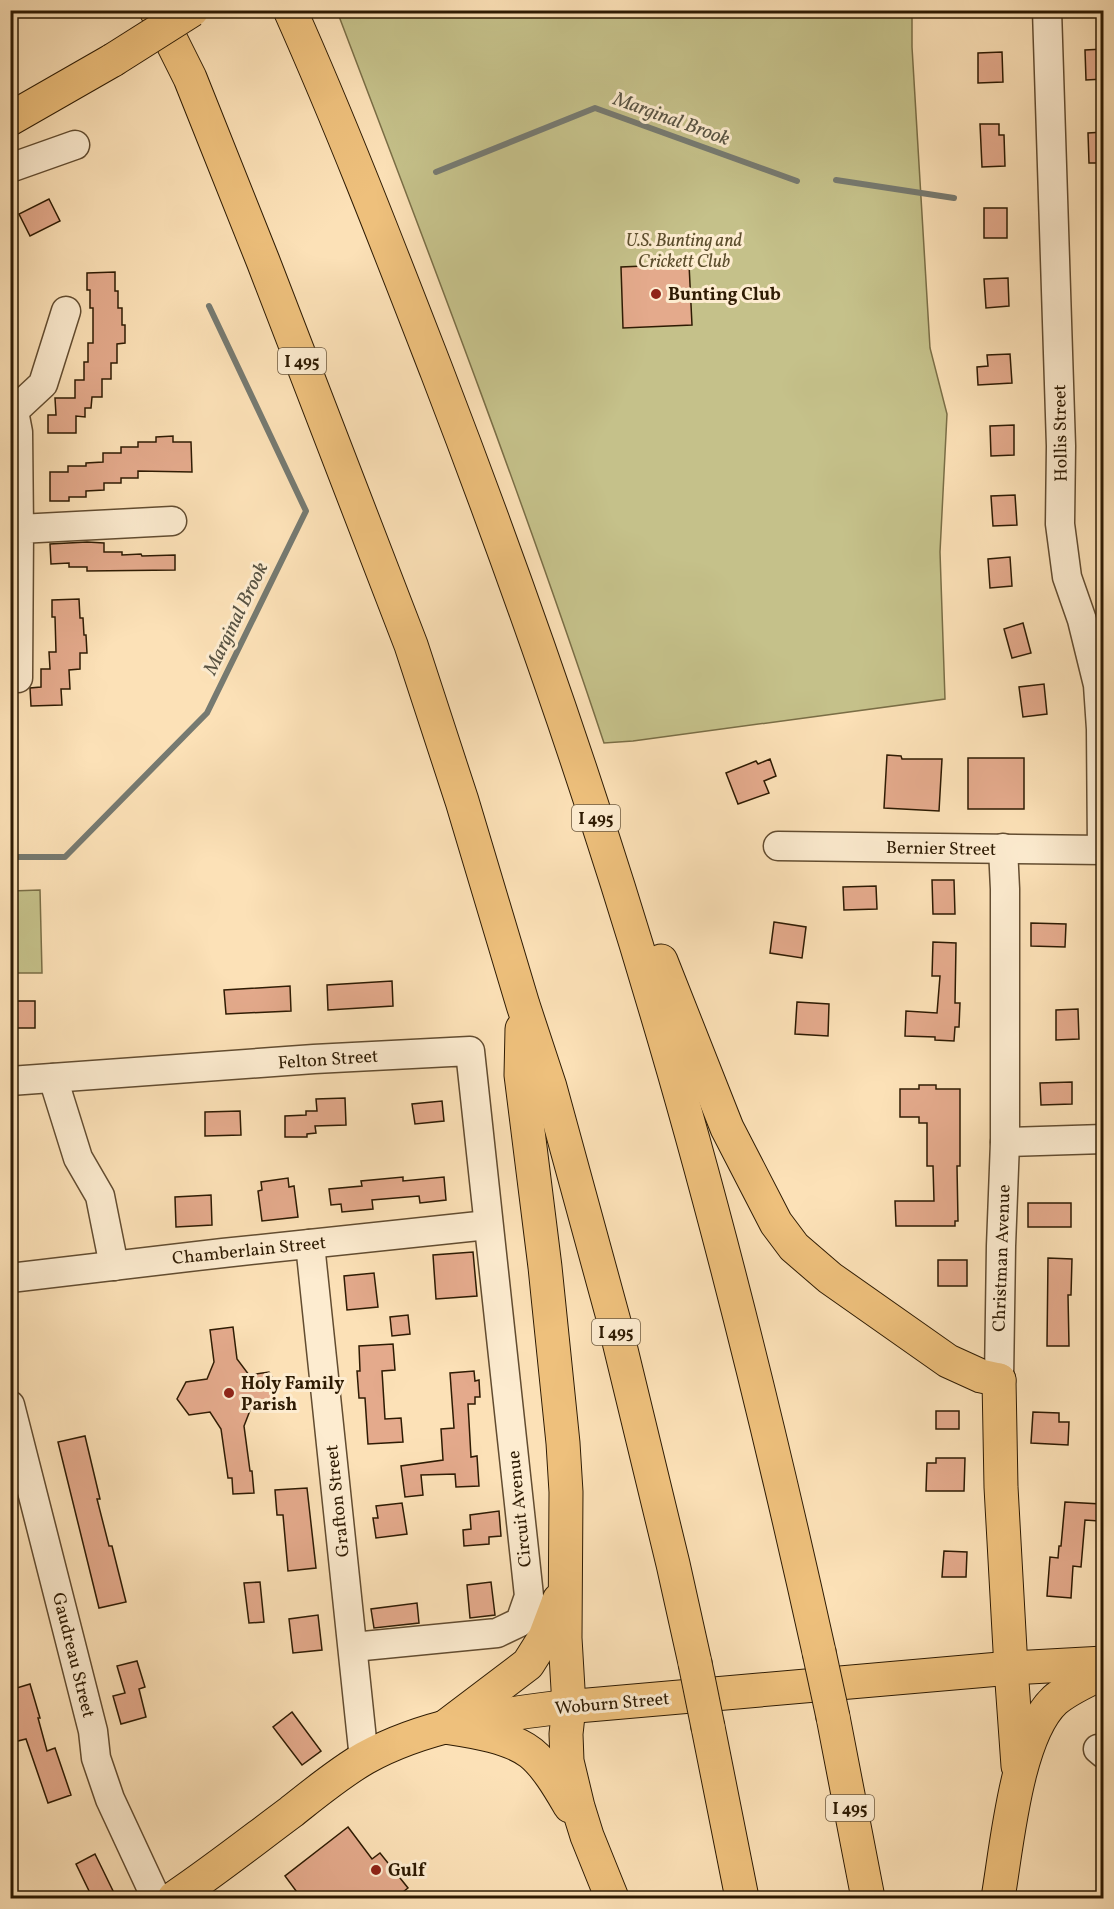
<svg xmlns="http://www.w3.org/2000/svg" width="1114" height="1909" font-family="Vollkorn,serif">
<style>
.green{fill:#c5c18a;stroke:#7a6e46;stroke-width:1.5}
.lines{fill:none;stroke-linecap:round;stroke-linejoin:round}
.stream{stroke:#767a71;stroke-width:6}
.building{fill:#e4aa8c;stroke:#2e1b03;stroke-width:1.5}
.minor-casing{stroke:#624c30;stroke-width:31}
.major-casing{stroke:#2e1b03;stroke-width:35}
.highway-casing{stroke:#2e1b03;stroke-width:35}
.minor{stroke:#fdecd0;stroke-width:28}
.major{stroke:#eec07c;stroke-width:33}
.highway{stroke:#eec07c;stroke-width:33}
.major-bridge-casing{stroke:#2e1b03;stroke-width:35;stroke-linecap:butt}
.highway-bridge-casing{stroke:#2e1b03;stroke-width:35;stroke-linecap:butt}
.major-bridge{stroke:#eec07c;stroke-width:33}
.highway-bridge{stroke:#eec07c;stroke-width:33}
.poi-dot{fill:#8f2418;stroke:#fdecd0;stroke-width:2}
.labels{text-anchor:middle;stroke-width:6;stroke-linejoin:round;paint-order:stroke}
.shield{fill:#fdecd0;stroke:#6c5a40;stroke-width:1.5}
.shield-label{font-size:16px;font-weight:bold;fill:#2e1b03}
.park-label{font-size:18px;font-style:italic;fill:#5b4d2c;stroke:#fdecd0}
.poi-label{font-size:18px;font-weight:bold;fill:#2e1b03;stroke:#fdecd0;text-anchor:start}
.street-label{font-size:18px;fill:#2e1b03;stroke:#fdecd0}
.water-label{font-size:20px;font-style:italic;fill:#585343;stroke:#fdecd0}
</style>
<rect width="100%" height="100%" fill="#fce1b7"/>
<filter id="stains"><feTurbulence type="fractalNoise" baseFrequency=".00333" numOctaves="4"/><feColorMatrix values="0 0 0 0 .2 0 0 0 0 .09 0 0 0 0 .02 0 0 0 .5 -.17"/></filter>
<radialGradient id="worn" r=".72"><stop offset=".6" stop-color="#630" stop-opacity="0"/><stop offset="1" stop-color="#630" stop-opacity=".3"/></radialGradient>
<g class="green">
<path d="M337,11h575v36l18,301 17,66 -7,138 5,147 -312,42 -29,2c-82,-247 -175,-490 -267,-732z"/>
<path d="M40,890l2,83h-31v-82z"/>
</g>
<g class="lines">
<g class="stream">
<path d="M436,172l159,-64 202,73"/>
<path d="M836,180l118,18"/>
<path d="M10,857h55l142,-144 99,-202 -97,-205"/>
</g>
</g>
<g class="building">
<path d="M1104,49v30l-18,1 -1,-30z"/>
<path d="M1002,52l1,30 -25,1v-30z"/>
<path d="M980,124h19v11h5l1,31 -23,1z"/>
<path d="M1104,132v31h-15l-1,-30z"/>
<path d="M49,199l11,22 -30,15 -11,-22z"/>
<rect x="984" y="208" width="23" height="30"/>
<path d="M689,264l3,61 -69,3 -2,-61z"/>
<path d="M115,272v19h3v17h4v17h3v18l-8,1v19h-6v16h-9v18h-10l-1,11h-6v9l-9,-1v17h-28v-18h8l-1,-17h20v-18h9v-18h4v-19h5v-35h-3v-18h-3v-17z"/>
<path d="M1008,278l1,28 -23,2 -2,-29z"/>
<path d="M1010,354l2,29 -34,2 -1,-18 11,-1 -1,-11z"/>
<path d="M1014,425v30l-23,1 -1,-30z"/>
<path d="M173,436v6h18l1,30 -54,-1v7h-17v5h-17v7l-18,1v6h-17v4h-19v-29h18v-6h18v-3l17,-1v-9h18v-6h17v-5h18v-5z"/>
<path d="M1015,495l2,30 -24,1 -2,-30z"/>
<path d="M87,542l17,1v9h18v3l19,-1 1,2 33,-1v15l-88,1v-4h-18v-4l-18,1 -1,-20z"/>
<path d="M1010,557l2,29 -22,2 -2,-29z"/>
<path d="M79,599l1,19h3l1,17h2l1,18h-7v16l-11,1 1,19h-9l1,16 -31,1 -1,-18 11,-1v-18h9l-1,-17h7l-1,-35h-3v-17z"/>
<path d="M1023,623l8,30 -19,5 -8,-29z"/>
<path d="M1044,684l3,30 -24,3 -4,-30z"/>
<path d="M887,755l14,1 1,3h40l-3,52 -55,-3z"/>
<rect x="968" y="758" width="56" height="51"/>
<path d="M770,759l6,17 -12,5 5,12 -31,11 -12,-31 30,-12 2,3z"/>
<path d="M932,880h22l1,34h-22z"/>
<path d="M876,886l1,23 -33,1 -1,-23z"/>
<path d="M774,922l32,5 -4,31 -32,-5z"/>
<path d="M1031,923l35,1 -1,23 -34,-1z"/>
<path d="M933,942l23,1 -1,60h5l-1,24h-4l-1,14 -19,-1v-3l-30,-1 1,-25 31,2 3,-37h-8z"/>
<path d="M392,981l1,25 -65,4 -1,-25z"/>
<path d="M290,986l1,25 -65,3 -2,-24z"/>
<rect x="10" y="1001" width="25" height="27"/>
<path d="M797,1002l32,2 -1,32 -33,-2z"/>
<path d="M1078,1009l1,30 -23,1v-30z"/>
<path d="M1072,1082v22l-31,1 -1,-22z"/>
<path d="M919,1085h17v4h24v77h-3l1,55h-3v5h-59l-1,-25h39l-1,-35h-6v-43h-8v-6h-19v-28h19z"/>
<path d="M345,1098l1,27 -31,1 1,7 -9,1v3h-22v-21l21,-1v-4h11l-1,-12z"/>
<path d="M442,1101l2,20 -29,3 -3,-20z"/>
<path d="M240,1111l1,24 -36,1v-24z"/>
<path d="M403,1177v4l41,-4 2,23 -26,3 -1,-7 -47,4 1,9 -31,3 -1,-8 -10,1 -2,-16 33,-3 -1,-5z"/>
<path d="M288,1178l1,9 5,-1 4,31 -36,4 -4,-30 4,-1 -1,-8z"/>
<path d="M211,1195l1,30 -36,2 -1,-30z"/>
<rect x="1028" y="1203" width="43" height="24"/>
<path d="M473,1252l4,44 -41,3 -3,-44z"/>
<path d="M1048,1258l24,1 -1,36h-3l1,51h-22z"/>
<rect x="938" y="1260" width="29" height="26"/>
<path d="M374,1273l4,34 -31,3 -3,-34z"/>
<path d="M408,1315l2,19 -18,2 -2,-19z"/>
<path d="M233,1327l4,32 12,16 20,-3 10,16 -7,17 -21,3 -7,18 6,45h2l2,22 -21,1 -1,-16h-4l-7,-49 -11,-17 -21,3 -12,-16 9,-17 21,-3 7,-17 -4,-32z"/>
<path d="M393,1344l2,26 -13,1 3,48 16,-1 2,24 -35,2 -3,-46h-6l-2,-27h3l-1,-25z"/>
<path d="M474,1371l1,10 4,-1 1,17h-5v7h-7l3,53 6,-1 2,30 -23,1 -1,-13 -34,1 2,20 -18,2 -4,-31 42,-6 -2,-31 13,-1 -4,-55z"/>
<rect x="936" y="1411" width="23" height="18"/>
<path d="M1033,1412l26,1v9h10l-1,23 -37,-2z"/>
<path d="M85,1436l15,63h-3l12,47h3l14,56 -27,6 -41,-166z"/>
<path d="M936,1458h29l-1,33h-38l1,-28h9z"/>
<path d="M307,1488l9,80 -28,3 -5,-56h-6l-2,-25z"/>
<path d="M1065,1502l36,2 -2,17 -14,-1 -4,47 -8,-1 -2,32 -24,-2 3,-39 8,1 1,-12h2z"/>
<path d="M402,1503l5,31 -31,4 -3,-20h5l-2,-12z"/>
<path d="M499,1511l2,25 -12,1v7l-25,2 -1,-16 8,-1 -1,-14z"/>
<path d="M944,1551l23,1 -1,25h-24z"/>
<path d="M260,1582l4,40 -15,1 -5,-40z"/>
<path d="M491,1582l4,33 -25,3 -3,-33z"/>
<path d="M417,1603l2,20 -45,5 -3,-19z"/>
<path d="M318,1615l4,35 -29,3 -4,-34z"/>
<path d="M137,1661l8,26 -6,2 7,28 -25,7 -8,-28 12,-3 -8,-27z"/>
<path d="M30,1684l10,34h-2l9,33 8,-3 16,47 -23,8 -22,-64 -16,4v-19l6,-1 -6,-18v-15z"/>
<path d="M292,1712l29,39 -19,14 -29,-38z"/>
<path d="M348,1827l24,32 8,-6 28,35 -14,11h-92l-17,-23z"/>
<path d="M95,1854l22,45h-24l-17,-35z"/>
</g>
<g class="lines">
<g class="minor-casing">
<g id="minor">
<path d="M1047,10l14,436 -1,78 7,53 15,43 16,65 3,44 1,121"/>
<path d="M10,168l65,-23"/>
<path d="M19,529l-1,-97 -4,-21 29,-27 23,-73"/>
<path d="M18,678l1,-149 153,-8"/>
<path d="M778,846l326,4"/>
<path d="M53,1078l25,80 22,38 14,70"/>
<path d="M10,1081l304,-22 156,-8 59,545 -9,26 -23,11 -144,14"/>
<path d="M1005,1142l99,-3"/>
<path d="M310,1244l54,515"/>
<path d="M10,1278l213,-25 265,-28"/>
<path d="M999,1380l2,-134 4,-104v-253l-2,-41"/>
<path d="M10,1405l83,326 3,27 14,41 46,99"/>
<path d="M1098,1749l6,5"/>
</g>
</g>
<g class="major-casing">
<g id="major">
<path d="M10,119l103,-59"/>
<path d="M999,1380l2,107 10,181"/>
<path d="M174,1898c40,-27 78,-57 117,-86 24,-19 48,-39 74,-54 58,-32 124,-42 189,-50l457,-40 93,-5"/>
</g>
</g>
<g class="highway-casing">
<g id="highway">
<path d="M156,10l34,68 73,183 148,384 51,156 61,204 27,82 65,238 58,239 22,99"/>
<path d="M290,10c53,119 100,241 147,362 80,208 154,418 217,632 64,214 117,431 165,648"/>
<path d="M661,961l66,167 49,95 18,24 36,31 118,83 33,15 18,4"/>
<path d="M522,1029l-1,46 24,192 18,176 3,49 -1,146 4,68 -3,28 1,27 11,46 9,29 25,62"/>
<path d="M1011,1668l7,98"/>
<path d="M833,1717l35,181"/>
<path d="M445,1727l83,-63 17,-27 14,-37"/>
<path d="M445,1727c26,4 64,9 86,26 16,13 29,36 39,53"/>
<path d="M708,1727l34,171"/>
<path d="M998,1898c9,-52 18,-162 57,-198 14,-12 32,-19 49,-28"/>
</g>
</g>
<use href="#minor" class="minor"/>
<use href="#major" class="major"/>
<use href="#highway" class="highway"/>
<g class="major-bridge-casing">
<path id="major-bridge" d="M113,60l79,-50"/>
</g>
<g class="highway-bridge-casing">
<g id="highway-bridge">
<path d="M819,1652l14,65"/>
<path d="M695,1663l13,64"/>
</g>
</g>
<use href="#major-bridge" class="major-bridge"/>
<use href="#highway-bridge" class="highway-bridge"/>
</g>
<g class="poi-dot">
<circle cx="656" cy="294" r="6"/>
<circle cx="229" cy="1393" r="6"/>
<circle cx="376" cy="1870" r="6"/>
</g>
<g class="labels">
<g class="shield">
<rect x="278" y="348" width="48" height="26" rx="4.5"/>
<rect x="572" y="805" width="48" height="26" rx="4.5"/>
<rect x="592" y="1319" width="48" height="26" rx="4.5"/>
<rect x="826" y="1795" width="48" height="26" rx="4.5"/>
</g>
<g class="shield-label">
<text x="302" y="367">I 495</text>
<text x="596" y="824">I 495</text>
<text x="616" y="1338">I 495</text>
<text x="850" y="1814">I 495</text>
</g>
<g class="park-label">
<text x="684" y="246">U.S. Bunting and<tspan x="684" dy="21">Crickett Club</tspan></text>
</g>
<g class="poi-label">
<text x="668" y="300">Bunting Club</text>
<text x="241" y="1389">Holy Family<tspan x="241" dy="21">Parish</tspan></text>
<text x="388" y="1876">Gulf</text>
</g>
<g class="street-label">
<text transform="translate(1060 433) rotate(-91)" y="6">Hollis Street</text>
<text transform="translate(941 848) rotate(1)" y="6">Bernier Street</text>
<text transform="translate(328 1059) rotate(-4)" y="6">Felton Street</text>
<text transform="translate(249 1250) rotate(-6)" y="6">Chamberlain Street</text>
<text transform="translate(1001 1258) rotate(-88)" y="6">Christman Avenue</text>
<text transform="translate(337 1501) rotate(-96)" y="6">Grafton Street</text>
<text transform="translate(519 1509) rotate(-96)" y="6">Circuit Avenue</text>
<text transform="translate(74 1655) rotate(76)" y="6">Gaudreau Street</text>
<text transform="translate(612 1703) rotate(-5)" y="6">Woburn Street</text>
</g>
<g class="water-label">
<text transform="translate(672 118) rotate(20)" y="7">Marginal Brook</text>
<text transform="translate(235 618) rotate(-64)" y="7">Marginal Brook</text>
</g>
</g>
<rect width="1114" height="1909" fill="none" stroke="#fce1b7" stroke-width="36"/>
<rect x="12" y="12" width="1090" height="1885" fill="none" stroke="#2e1b03" stroke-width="3"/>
<rect x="18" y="18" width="1078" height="1873" fill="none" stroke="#2e1b03" stroke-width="1.5"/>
<rect width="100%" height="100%" filter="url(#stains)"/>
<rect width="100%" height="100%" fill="url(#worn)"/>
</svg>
